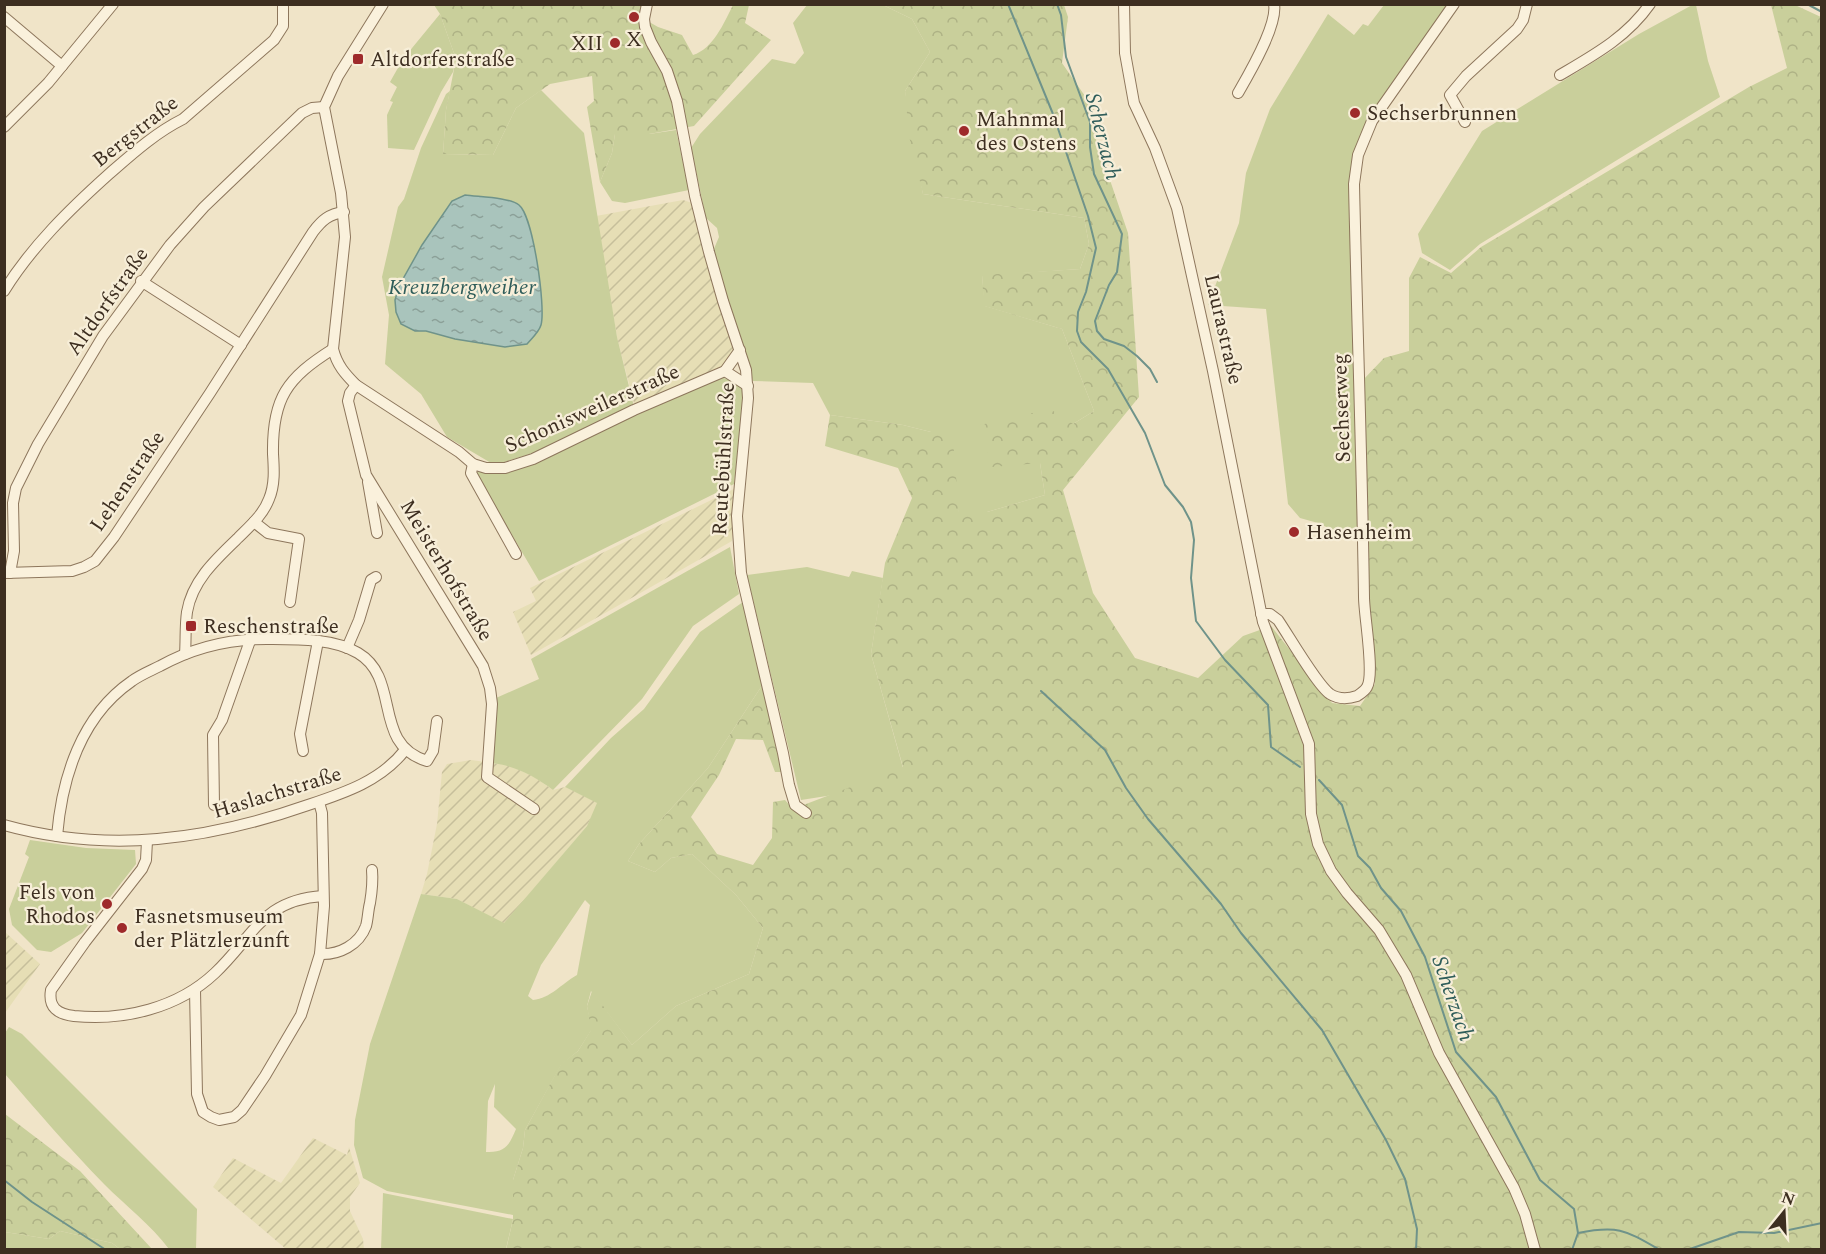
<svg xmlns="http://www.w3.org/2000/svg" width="1826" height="1254" font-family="Spectral,serif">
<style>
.farmland{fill:url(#farmland-furrows)}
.green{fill:#c9cf9b;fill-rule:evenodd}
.forest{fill:url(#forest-crowns)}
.water{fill:url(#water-ripples);stroke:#6f938a;stroke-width:1.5}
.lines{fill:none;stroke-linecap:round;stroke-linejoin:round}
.stream{stroke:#6f938a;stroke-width:2}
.minor-casing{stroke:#8d765c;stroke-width:12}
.minor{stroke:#faf1dc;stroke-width:10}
.poi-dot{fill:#9e2a2b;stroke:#f7eed8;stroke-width:2}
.labels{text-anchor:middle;stroke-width:4.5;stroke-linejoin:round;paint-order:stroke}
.poi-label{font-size:21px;fill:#3d2e20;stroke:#f7eed8;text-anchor:start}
.street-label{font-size:21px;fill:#3d2e20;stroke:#f7eed8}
.water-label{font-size:22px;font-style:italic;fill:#2f5d5a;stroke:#f7eed8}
</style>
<defs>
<pattern id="farmland-furrows" width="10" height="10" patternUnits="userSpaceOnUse" patternTransform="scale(1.5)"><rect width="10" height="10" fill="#e6deb5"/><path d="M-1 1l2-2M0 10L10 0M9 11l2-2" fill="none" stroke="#c6bf9b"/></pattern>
<pattern id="forest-crowns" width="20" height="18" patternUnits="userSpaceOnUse" patternTransform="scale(1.5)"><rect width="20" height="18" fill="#c9cf9b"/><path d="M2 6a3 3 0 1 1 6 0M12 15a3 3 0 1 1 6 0" fill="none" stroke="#aeb285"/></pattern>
<pattern id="water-ripples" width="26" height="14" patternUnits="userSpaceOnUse" patternTransform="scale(1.5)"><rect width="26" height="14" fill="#a9c4bc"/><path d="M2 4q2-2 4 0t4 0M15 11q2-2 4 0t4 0" fill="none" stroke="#8ba098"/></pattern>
</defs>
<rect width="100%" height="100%" fill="#f0e4c8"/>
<g class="farmland">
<path d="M683,200l9,3 42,140 -1,12 -9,12 -89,40 -18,-70 -21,-121z"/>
<path d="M734,489l-2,52 -201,114 -18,-43 23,-11 -6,-13z"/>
<path d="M471,760l37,5 25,11 20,14 12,-3 33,16 -11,23 -83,98 -47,-25 -36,-5 6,-20 10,-50 5,-52 5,-8z"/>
<path d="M5,932l35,32 -35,49z"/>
<path d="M313,1138l34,17 2,-8 11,36 -10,14v14l13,28 1,10h-78l-73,-62 20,-29 48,25z"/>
</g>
<g class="green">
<path d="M1694,4l2,1 12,56 12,36 -240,147 -30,26 -28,-17 -4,-19 64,-103 157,-97z"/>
<path d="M807,5h76l29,14 18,33 -25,39 18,103 161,24 5,26 -9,25 -98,7 3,30 77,23 32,82 -21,13 -33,39 5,32 -58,17h-28l-28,-80 -28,-7 -73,-10 -17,-32 -60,-2 -40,-130 6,-14 -2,-9 -11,-10 -15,-70 9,-14 72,-75 23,5 9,-11 -11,-30z"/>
<path d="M1384,5h70l-82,116 -14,34 5,382 -26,-5 -19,-9 -18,-5 -12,-14 -22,-195 -58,-4 31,-82 7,-50 24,-64 58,-95 26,21 9,-11 5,2z"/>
<path d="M440,14l16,45 -3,13 -12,20 -27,58 -26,-2 -1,-33 6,-13 -3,-1 7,-14 -7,-5 13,-23z"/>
<path d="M541,90l43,43 33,204 17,70 -101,46 -32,10h-10l-44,-26 -26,-43 -36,-30 4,-49 -7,-38 16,-70 6,-8 17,-51 25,-54 4,-3 -4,19 -3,44 50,1 23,-47z"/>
<path d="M676,130l13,60 -64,13 -13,-2 -12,-19 12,-29 3,-19h34z"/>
<path d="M721,377c12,4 20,7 24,19l-11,88 -195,97 -64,-109 22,-1 28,-6z"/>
<path d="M730,547l9,47 -46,32 -51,73 -89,91c-19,-14 -37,-24 -61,-27l4,-65 43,-19 -8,-20z"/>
<path d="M807,567l42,10 3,-6 31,7 -12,76 32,114 -70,27 -32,5 -54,-225z"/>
<path d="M743,602l20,82 -55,84 -69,76 -11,17 27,11 16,-14 21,-4 44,41 27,33 -14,46 -73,32 -44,39 -41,-54 -4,15 5,23 -14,22 -17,14 -36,65 -2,18 -10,32v35l-126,-24 -24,-13 -9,-33 1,-25 15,-76 51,-150 36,5 47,24 83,-97 10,-23 -32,-16 46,-49 33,-29 56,-77zM585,900l5,5 -13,70c-16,9 -26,23 -44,25l-5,-4 13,-31zM495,1084l-1,23 22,22c-7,16 -10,24 -30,23l2,-51z"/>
<path d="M30,840l56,8 49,2 1,14 -54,69 -31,19 -14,-2 -25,-25 -3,-16 20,-52 -4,-3z"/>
<path d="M9,1027l13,7 175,175 -1,40h-27c-18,-24 -43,-43 -65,-65 -35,-36 -67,-73 -99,-110v-41z"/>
<path d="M383,1193l130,26 -7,30 -125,1z"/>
<path d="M60,1231l52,12 8,6 -115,1v-18l44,7z"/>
</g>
<g class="forest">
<path d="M434,5h213l-3,14 14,8 24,8 11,20c20,-6 31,-32 40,-50h16l-4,18 26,17 -77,86 -45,8h-34l-3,19 -12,29 -13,-75 7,-6 -2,-25 -42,8 -34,24 -23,47 -50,-1 3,-44 10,-51 -16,-45z"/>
<path d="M883,5h181l4,12 -6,46 32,46 1,27 33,97 11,164 -76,93 30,103 42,65 63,20 45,-42 28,-10 61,77 28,3 15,-22 -7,-69 -5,-235 21,-22 25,-7v-73l11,-21 31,16 30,-26 268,-160 38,-19 -16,-63h24l26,12v1232l-1315,1 7,-31v-39l10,-32 2,-18 36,-66 17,-13 13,-21 -4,-24 5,-15 40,54 44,-39 73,-32 14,-46 -27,-33 -44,-41 -21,4 -16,14 -27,-11 11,-17 69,-76 55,-84 20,88h-8l-12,-32 -27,-1 -17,36 -28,42 26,37 36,11 19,-27 1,-36 12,-2 8,9 110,-42 -32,-113 14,-91 27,-65 -14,-30 -73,-22 5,-31 73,10 28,7 21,-4 7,84h28l58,-17 -5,-32 -48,4 -12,-42 70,-16 23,15 21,-13 -32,-82 -78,-23 -2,-31 98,-6 9,-25 -5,-26 -161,-24 -14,-58 -4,-45 25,-39 -18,-33z"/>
<path d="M5,1114l75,57 72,78h-32l-8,-6 -52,-12 -11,8 -44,-7z"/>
</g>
<path class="water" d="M465,195c13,2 44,2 54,10 14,11 27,102 22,120 -2,7 -9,13 -14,19l-22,3 -50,-8 -29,-8h-11l-14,-7 -5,-12 -1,-12 4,-14 23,-41 30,-44z"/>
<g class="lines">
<g class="stream">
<path d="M1008,4l45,110 35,102 8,32 -10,44 -8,20 -1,19 4,11 27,27 37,64 20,52 18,22 8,15 3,18 -3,38 5,43 29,39 43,45 3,42 29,20"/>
<path d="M1057,4l4,11 5,42 24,65v25l4,27 28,60 -5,38 -8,13 -14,36 2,10 7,8 20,7 13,10 13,13 7,13"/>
<path d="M1807,4l15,8"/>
<path d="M1041,691l64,59 21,38 22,31 73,85 20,29 81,97 64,110 19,39 12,50 -1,21"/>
<path d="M1319,780l23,25 16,51 12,12 11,20 20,23 24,46 31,95 40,45 44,83 34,29 4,24 -6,17"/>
<path d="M4,1180l28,22 74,48"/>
<path d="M1578,1233c40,-8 47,-3 82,17"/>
<path d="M1687,1250l52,-18 35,1 48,-10"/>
</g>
<g class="minor-casing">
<g id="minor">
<path d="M383,4l-45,72 -14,31 17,86 4,44 -12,112c4,16 12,25 23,36l103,67 14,12 13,4h19l28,-9 101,-49 91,-39 15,-21"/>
<path d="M647,4l-3,15 1,8 6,15 16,29 10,30 18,95 14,56 14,49 23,69 2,28 -11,118 4,57 42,180 6,32 6,20 11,8"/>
<path d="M1124,4l1,49 9,50 21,45 22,60 36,163 50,251 46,122 2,70 7,30 13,27 16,22 32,37 27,45 33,78 75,135 11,26 10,36"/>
<path d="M4,17l58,49"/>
<path d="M1560,75c34,-20 67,-38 90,-71"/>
<path d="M1238,93c11,-19 40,-68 36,-89"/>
<path d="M1465,122l-15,-27 16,-19 51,-47 6,-9 4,-16"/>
<path d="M4,127l44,-44 65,-79"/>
<path d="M141,281l100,64"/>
<path d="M4,291c28,-45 66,-82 105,-117 23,-20 46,-41 74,-55l91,-79 9,-14v-22"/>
<path d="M725,371l23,15"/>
<path d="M356,385l-6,8 -2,8 18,74 117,191 7,22 2,16 -5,73 47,32"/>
<path d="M473,464l-2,9 45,81"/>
<path d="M368,482l9,51"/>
<path d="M254,522l14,11 31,6 -9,63"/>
<path d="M5,573l67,-2 12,-4 11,-6 19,-24 96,-144 103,-161c9,-12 16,-18 31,-20"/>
<path d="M10,573l4,-22 -1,-48 3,-15 22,-44 65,-108 67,-91 34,-38 98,-94 10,-5 12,-1"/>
<path d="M1261,614h9l8,6c11,16 39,65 52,74 8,5 18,5 27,2 3,-2 8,-5 10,-9 8,-13 -3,-71 -3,-90 -2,-138 -7,-275 -10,-413l4,-29 14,-34 82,-117"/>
<path d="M347,648l12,-28 12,-40 5,-3"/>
<path d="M185,654c1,-14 0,-28 2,-42 5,-31 29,-53 51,-74 12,-12 25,-23 31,-39 6,-14 5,-30 4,-45 -1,-56 14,-76 60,-105"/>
<path d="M303,751l-3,-17 18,-93"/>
<path d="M214,805l-1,-70 9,-15 29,-82"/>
<path d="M4,825c104,29 204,15 304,-20 36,-12 73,-24 97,-55"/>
<path d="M57,836c5,-58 24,-120 75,-155 8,-6 18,-10 28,-15 36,-20 72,-28 113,-27 27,0 62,0 85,14 44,26 13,91 69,108l6,-10 4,-30"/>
<path d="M147,841l-1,19 -4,9 -57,73 -34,48c-3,18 7,24 23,26 50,5 104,-8 141,-43 39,-37 47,-73 108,-77"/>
<path d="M320,954c19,1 39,-9 46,-28 2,-7 2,-16 4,-23 2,-12 3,-22 2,-33"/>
<path d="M195,990l2,104 6,18 8,5 8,3 15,-3 8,-7 23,-34 36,-61 19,-61 4,-48 -2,-93 -3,-11"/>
</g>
</g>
<use href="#minor" class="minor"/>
</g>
<g class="poi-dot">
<circle cx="634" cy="17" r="6"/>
<circle cx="615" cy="43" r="6"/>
<rect x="352" y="53" width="12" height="12" rx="3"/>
<circle cx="1355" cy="113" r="6"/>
<circle cx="964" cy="131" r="6"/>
<circle cx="1294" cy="532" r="6"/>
<rect x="185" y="620" width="12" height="12" rx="3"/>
<circle cx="107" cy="904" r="6"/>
<circle cx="122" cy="928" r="6"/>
</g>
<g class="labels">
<g class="poi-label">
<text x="634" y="46" text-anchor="middle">X</text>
<text x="603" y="50" text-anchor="end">XII</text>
<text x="370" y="66">Altdorferstraße</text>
<text x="1367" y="120">Sechserbrunnen</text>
<text x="976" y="126">Mahnmal<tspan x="976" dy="24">des Ostens</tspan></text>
<text x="1306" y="539">Hasenheim</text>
<text x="203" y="633">Reschenstraße</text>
<text x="95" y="899" text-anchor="end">Fels von<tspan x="95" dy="24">Rhodos</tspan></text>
<text x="134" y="923">Fasnetsmuseum<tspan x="134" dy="24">der Plätzlerzunft</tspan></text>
</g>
<g class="street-label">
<text transform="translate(135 131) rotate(-38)" y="7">Bergstraße</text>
<text transform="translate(107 301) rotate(-55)" y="7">Altdorfstraße</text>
<text transform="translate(1224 329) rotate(77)" y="7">Laurastraße</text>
<text transform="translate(592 408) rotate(-24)" y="7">Schonisweilerstraße</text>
<text transform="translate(1341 408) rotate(-92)" y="7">Sechserweg</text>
<text transform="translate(723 459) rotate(-87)" y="7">Reutebühlstraße</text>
<text transform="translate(127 481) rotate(-56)" y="7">Lehenstraße</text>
<text transform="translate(447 570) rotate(59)" y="7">Meisterhofstraße</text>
<text transform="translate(277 792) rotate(-17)" y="7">Haslachstraße</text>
</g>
<g class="water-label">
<text transform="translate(1104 136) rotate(76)" y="8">Scherzach</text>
<text x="462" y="294">Kreuzbergweiher</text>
<text transform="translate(1454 998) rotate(71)" y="8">Scherzach</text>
</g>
</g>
<rect width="1826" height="1254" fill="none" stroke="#3d2e20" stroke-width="12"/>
<g transform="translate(1784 1212) rotate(18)" stroke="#f7eed8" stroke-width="4.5" paint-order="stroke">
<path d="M0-4.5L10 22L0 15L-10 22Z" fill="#3d2e20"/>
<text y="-9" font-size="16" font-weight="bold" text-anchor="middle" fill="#3d2e20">N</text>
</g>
</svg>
